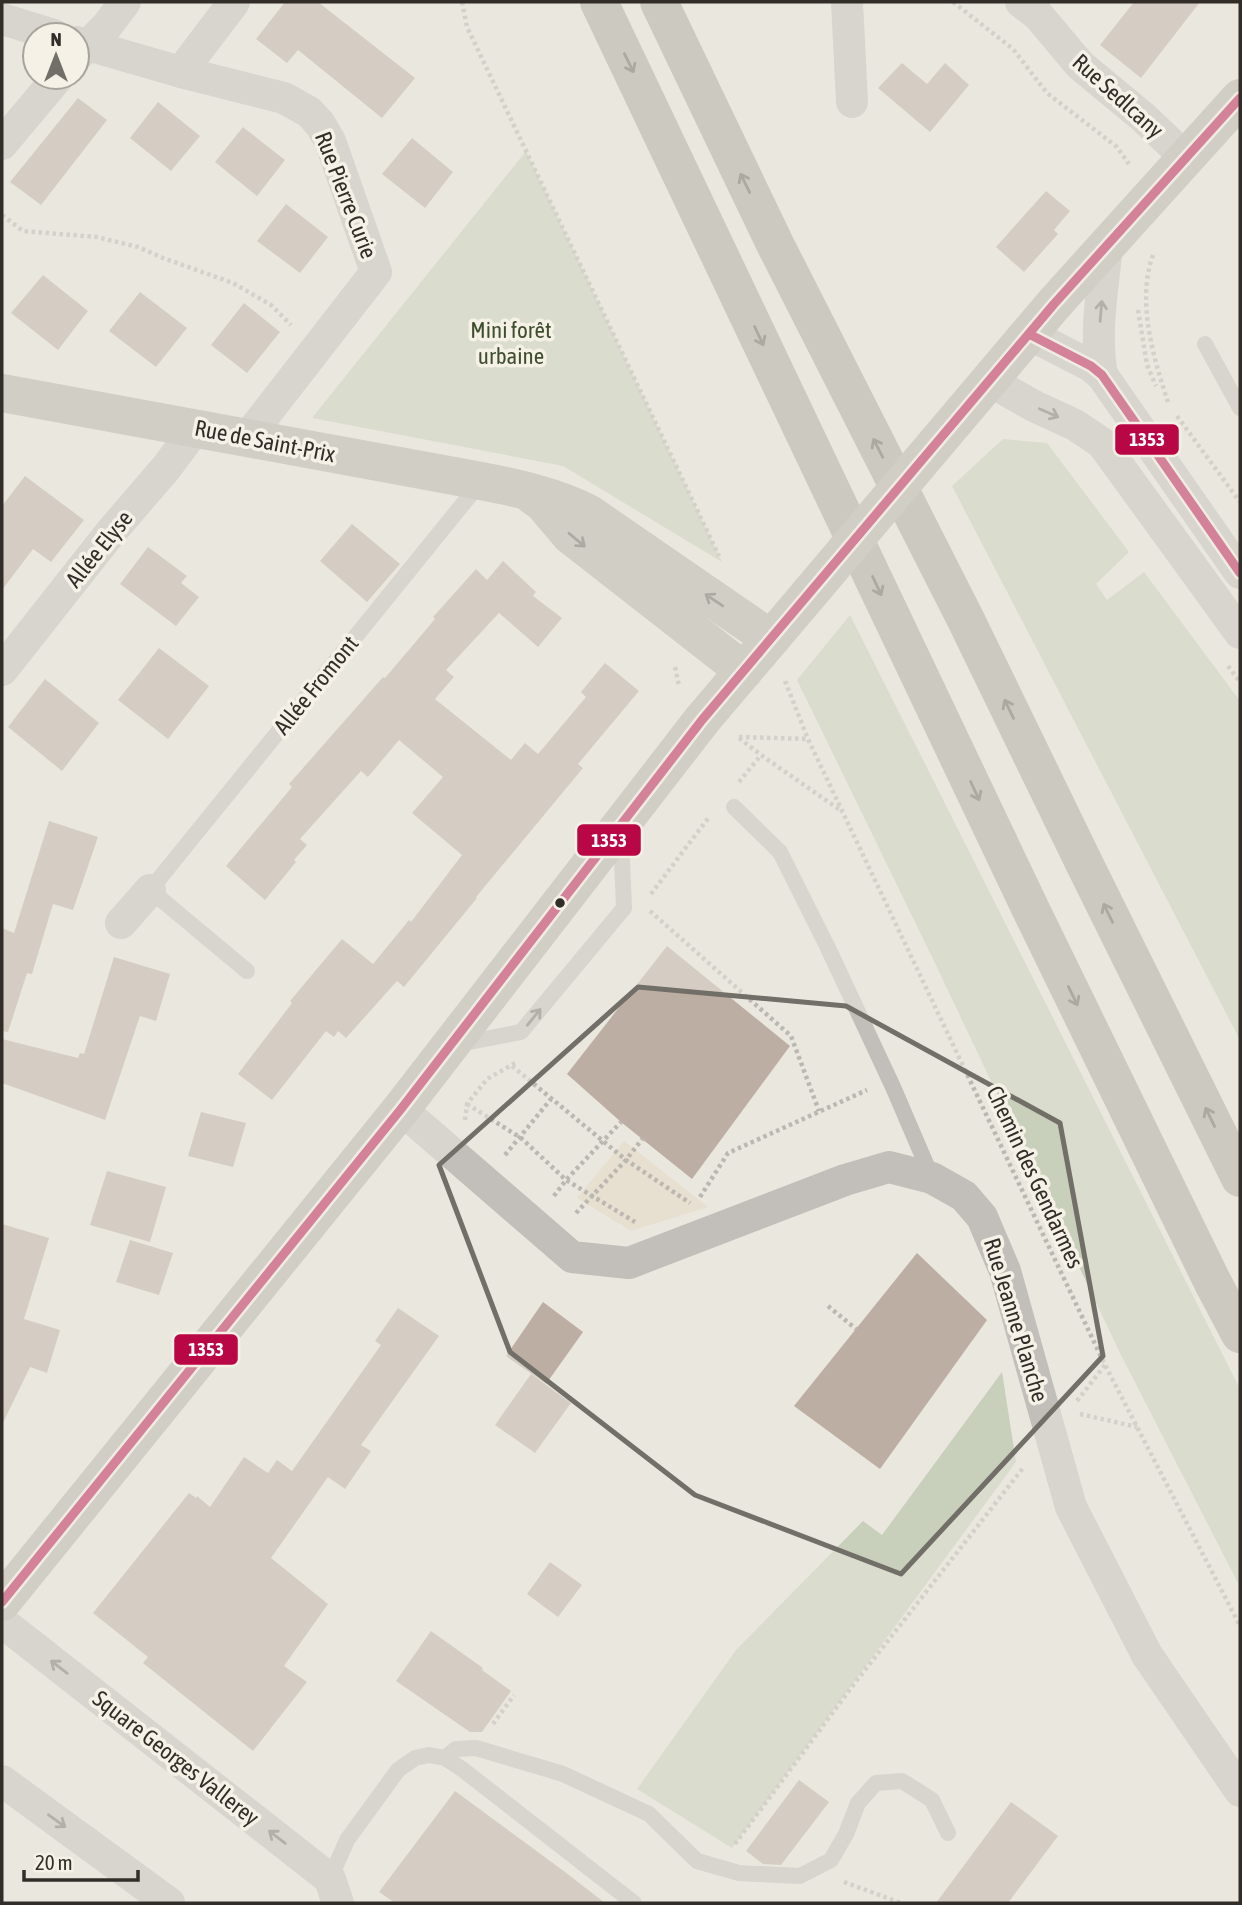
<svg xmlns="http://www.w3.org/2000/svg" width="1242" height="1905" font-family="'Asap Condensed',sans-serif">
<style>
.green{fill:#c8cfbb}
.plaza{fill:#e7e0d0}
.building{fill:#bcaea2}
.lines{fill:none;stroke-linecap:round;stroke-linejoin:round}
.path{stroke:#bbb7b1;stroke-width:4.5;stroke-dasharray:3.5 3.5;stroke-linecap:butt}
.lane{stroke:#c2beb9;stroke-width:16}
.street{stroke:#c2beb9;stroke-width:32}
.secondary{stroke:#b3afa9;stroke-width:38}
.highway{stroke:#a9a59e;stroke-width:38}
.secondary-bridge{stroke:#b3afa9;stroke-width:38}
.bus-1-casing{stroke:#f6f1e7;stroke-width:14}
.bus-1{stroke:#b90745;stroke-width:9}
.oneway{stroke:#625d57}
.oneway2{stroke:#736e69}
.oneway3{stroke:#66615c}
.marked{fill:none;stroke:#726e68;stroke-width:5;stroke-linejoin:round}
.bus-dot{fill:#322d28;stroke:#f6f1e7;stroke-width:2.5}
.labels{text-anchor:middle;stroke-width:7;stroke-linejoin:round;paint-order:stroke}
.street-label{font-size:23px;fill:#322d28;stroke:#f6f1e7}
.park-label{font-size:23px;fill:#3e4e2e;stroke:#f6f1e7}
.line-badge{stroke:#f6f1e7;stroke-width:2.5}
.badge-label{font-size:19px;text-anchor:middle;font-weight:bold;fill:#fff}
</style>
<rect width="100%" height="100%" fill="#eae7df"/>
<g class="green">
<path d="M526,151l196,411 -159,-96 -251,-48z"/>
<path d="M1003,439l44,4 82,109 -33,32 11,16 37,-28 96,129v339l-288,-554z"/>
<path d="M850,615l390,774v198l-120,-234 -186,-392 -137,-281z"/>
<path d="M1002,1372l14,90 -284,386 -95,-59 99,-139 127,-129 19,14z"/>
</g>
<path class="plaza" d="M624,1141l84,66 -77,24 -54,-33z"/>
<g class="building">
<path d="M285,2h33l97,76 -33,40 -84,-68 -11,13 -31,-24z"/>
<path d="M1134,2h66l-59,76 -41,-33z"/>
<path d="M902,63l25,21 18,-21 24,22 -39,47 -52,-44z"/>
<path d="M78,98l29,22 -66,85 -31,-23z"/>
<path d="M158,102l42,34 -29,35 -41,-33z"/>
<path d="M243,127l42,33 -28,36 -42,-34z"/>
<path d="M412,138l41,34 -28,36 -43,-34z"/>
<path d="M1046,191l24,20 -16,19 4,4 -34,38 -28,-25z"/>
<path d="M286,204l42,33 -28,36 -43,-32z"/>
<path d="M43,275l45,36 -30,39 -47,-37z"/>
<path d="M140,292l47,36 -31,39 -47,-36z"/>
<path d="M244,303l36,29 -33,41 -36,-28z"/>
<path d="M25,476l59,44 -33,42 -18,-13 -31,41v-84z"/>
<path d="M352,524l48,40 -33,38 -47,-41z"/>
<path d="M148,547l39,29 -6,7 18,14 -23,29 -56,-42z"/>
<path d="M503,561l33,31 -3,4 29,22 -24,29 -39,-34 -53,57 8,7 -19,22 76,61 14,-17 13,11 48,-57 -5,-5 24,-29 34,28 -61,73 5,4 -107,129 1,1 -73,89 -7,-6 -51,57 -8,-7 -4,6 -8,-6 -54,69 -34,-26 54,-71 -2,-2 52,-62 31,25 36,-44 2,2 51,-67 -50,-42 31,-36 -44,-37 -31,37 -7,-6 -61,68 7,6 -13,15 2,2 -31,38 -39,-34 66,-79 -3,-3 94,-107 2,1 50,-59 -2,-2 43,-48 11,11z"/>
<path d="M159,648l50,38 -41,53 -50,-39z"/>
<path d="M45,679l54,44 -37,48 -54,-44z"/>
<path d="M49,821l49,16 -25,73 -20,-6 -21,70 -5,-1 -19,59 -6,-1v-103l12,5z"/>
<path d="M667,946l123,100 -98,133 -71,-57 -54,-48z"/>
<path d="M114,957l56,17 -14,47 -16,-5 -35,104 -103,-37v-44l76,19 2,-5 4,1z"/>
<path d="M201,1112l45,11 -13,44 -45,-11z"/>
<path d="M107,1171l59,16 -16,55 -60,-17z"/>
<path d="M2,1224l47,14 -25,81 36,11 -13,43 -17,-6 -28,58z"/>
<path d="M130,1240l43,13 -14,42 -43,-13z"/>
<path d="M917,1253l70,67 -107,149 -86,-63z"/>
<path d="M543,1302l40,30 -37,52 -40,-28z"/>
<path d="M398,1308l41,28 -78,109 10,6 -26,38 -17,-12 -57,81 57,46 -44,62 23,16 -54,69 -110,-88 5,-6 -55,-44 96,-120 7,5 1,-2 13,11 34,-50 24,16 9,-13 15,11 89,-126 -6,-4z"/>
<path d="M531,1374l40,29 -36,50 -40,-28z"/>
<path d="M550,1562l32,23 -24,32 -31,-23z"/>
<path d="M431,1631l52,37 -1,2 29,21 -29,41h-12l-74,-51z"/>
<path d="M799,1780l30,22 -48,63 -18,-1 -17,-13z"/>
<path d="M455,1791l110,81 40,31h-210l-16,-11z"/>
<path d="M1011,1802l47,34 -50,67h-72z"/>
</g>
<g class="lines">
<g class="path">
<path d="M462,2l5,25 252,529"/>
<path d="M953,2l60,47 34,44 70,54 12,17"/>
<path d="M2,215l21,16 74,6 41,10 25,11 70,25 38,22 20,20"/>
<path d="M1153,255c-17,47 1,105 16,150"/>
<path d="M1138,310l9,55 9,21"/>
<path d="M1177,416l63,86"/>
<path d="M1228,666l12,16"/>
<path d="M675,667l4,19"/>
<path d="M785,681l23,58 297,626 135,261"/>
<path d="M739,737l69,2"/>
<path d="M739,738l22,17 82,57"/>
<path d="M739,782l22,-27"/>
<path d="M651,894l58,-77"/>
<path d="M650,911l141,125 28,75"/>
<path d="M512,1066l114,94 64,43"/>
<path d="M467,1104l54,34 45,42 69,42"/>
<path d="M465,1120l2,-16 20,-25 30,-17"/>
<path d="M505,1155l46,-56"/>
<path d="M554,1196l12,-16 55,-58"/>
<path d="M700,1197l28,-44 139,-63"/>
<path d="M576,1213l50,-53 17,-22"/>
<path d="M828,1306l28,23"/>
<path d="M1077,1401l28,-36"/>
<path d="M1080,1414l57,13"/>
<path d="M493,1724l21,-29"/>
<path d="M735,1844l116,-156 172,-220"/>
<path d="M844,1882l57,21"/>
</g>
<g class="lane">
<path d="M1205,344l35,64"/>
<path d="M734,807l46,45 48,96 65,139 39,91"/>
<path d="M247,971l-97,-81 330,-407"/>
<path d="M459,1044l62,-12 103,-124 -3,-72"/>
<path d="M445,1758l11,-9 20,-1 87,26 86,40 48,47 42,12 61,3 31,-16 15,-26 12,-31 18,-20 26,-2 30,19 16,33"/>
<path d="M330,1879l17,-39 51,-70 17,-12 14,-3 16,3 17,11 172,134"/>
</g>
<g class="street">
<path d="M847,2l5,100"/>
<path d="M1021,2l17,13 42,50 64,53 43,41"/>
<path d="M2,19l52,16"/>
<path d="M77,42l104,30 103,26 25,14 11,12 10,17 46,131 -129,166"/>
<path d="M77,56l30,-30 18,-24"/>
<path d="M181,72l53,-70"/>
<path d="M2,144l56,-67"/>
<path d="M1029,334l62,32 11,9 138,198"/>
<path d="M1102,375c-8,-42 1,-87 5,-129"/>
<path d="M988,380l46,26 41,19 27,18 138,190"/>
<path d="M2,670l109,-138 55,-64 30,-40"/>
<path d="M121,923l29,-33"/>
<path d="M401,1109l171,148 57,6 216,-83 44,-13 43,11 32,18 18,21 23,54 66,236 76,148 93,136"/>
<path d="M2,1622l328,257 8,24"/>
<path d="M2,1781l167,122"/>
</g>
<g class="secondary">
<path d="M2,393l479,88c37,7 73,15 107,32l183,126"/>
<path d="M938,441l116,-137 186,-206"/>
<path d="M533,496l10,7 27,32 174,136"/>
<path d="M2,1602l399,-493 301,-389 107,-126"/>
</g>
<g class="highway">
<path d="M599,2l433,910 180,369 28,53"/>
<path d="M659,2l116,242 190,374 121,249 154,311"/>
</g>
<path class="secondary-bridge" d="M809,594l129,-153"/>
<g class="bus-1-casing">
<g id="bus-1">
<path d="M1029,334l62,32 11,9 138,198"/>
<path d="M2,1602l399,-493 301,-389 352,-416 186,-206"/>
</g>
</g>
<use href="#bus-1" class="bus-1"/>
</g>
<defs><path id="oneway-shaft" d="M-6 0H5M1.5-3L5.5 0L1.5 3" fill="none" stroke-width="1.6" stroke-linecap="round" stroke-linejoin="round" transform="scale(1.75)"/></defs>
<g class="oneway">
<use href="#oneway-shaft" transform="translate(629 63) rotate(64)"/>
<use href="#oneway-shaft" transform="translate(745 183) rotate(-116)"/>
<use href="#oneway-shaft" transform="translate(759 336) rotate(65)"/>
<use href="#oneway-shaft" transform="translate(878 448) rotate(-117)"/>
<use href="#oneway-shaft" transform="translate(877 586) rotate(65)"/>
<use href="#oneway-shaft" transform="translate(1009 709) rotate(-116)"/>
<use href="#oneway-shaft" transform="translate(975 791) rotate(65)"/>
<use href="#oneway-shaft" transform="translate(1108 913) rotate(-116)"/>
<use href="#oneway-shaft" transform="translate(1073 996) rotate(64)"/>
<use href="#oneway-shaft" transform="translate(1210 1117) rotate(-116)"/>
</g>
<g class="oneway2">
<use href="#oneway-shaft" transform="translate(1101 311) rotate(-85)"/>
<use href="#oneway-shaft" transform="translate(1049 413) rotate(24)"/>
<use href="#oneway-shaft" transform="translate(534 1017) rotate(-51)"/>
<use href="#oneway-shaft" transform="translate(59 1667) rotate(-142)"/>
<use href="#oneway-shaft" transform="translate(57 1821) rotate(36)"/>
<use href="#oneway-shaft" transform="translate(277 1837) rotate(-142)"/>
</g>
<g class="oneway3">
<use href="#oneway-shaft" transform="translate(577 540) rotate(40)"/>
<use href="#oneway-shaft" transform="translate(714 600) rotate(-146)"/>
</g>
<path d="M0 0H1242V1905H0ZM638,987l208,19 214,117 43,233 -202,218 -206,-79 -185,-143 -71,-187z" fill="#eae7df" fill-opacity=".55" fill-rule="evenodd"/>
<path class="marked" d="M638,987l208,19 214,117 43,233 -202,218 -206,-79 -185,-143 -71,-187z"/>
<circle class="bus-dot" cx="560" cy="903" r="6"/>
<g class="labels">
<g class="street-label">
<text transform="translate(1118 96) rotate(42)" y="8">Rue Sedlcany</text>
<text transform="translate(346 195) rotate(69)" y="8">Rue Pierre Curie</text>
<text transform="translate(265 441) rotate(11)" y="8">Rue de Saint-Prix</text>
<text transform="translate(99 549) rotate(-51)" y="8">Allée Elyse</text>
<text transform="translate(316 685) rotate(-51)" y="8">Allée Fromont</text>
<text transform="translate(1035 1177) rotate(65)" y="8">Chemin des Gendarmes</text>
<text transform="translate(1016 1320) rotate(73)" y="8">Rue Jeanne Planche</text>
<text transform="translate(176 1758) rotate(38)" y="8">Square Georges Vallerey</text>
</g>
<g class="park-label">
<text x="511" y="338">Mini forêt<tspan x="511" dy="26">urbaine</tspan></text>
</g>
</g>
<g class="line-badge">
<rect x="1114" y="423" width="66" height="33" rx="7" fill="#b90745"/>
<rect x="576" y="823" width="66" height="34" rx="7" fill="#b90745"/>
<rect x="173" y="1333" width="66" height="33" rx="7" fill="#b90745"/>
</g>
<g class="badge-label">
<text x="1147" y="446">1353</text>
<text x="609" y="847">1353</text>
<text x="206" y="1356">1353</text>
</g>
<rect width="1242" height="1905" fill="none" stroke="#322d28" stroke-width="7"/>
<g transform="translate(56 56)"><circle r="33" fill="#f6f1e7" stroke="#a8a39b" stroke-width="2"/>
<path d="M0-5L12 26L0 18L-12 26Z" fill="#726e68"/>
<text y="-10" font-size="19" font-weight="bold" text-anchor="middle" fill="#322d28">N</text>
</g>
<path d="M24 1870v10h114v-10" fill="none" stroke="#322d28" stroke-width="3.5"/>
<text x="35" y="1870" font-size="21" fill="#322d28" stroke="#f6f1e7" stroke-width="5" paint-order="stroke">20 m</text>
</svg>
